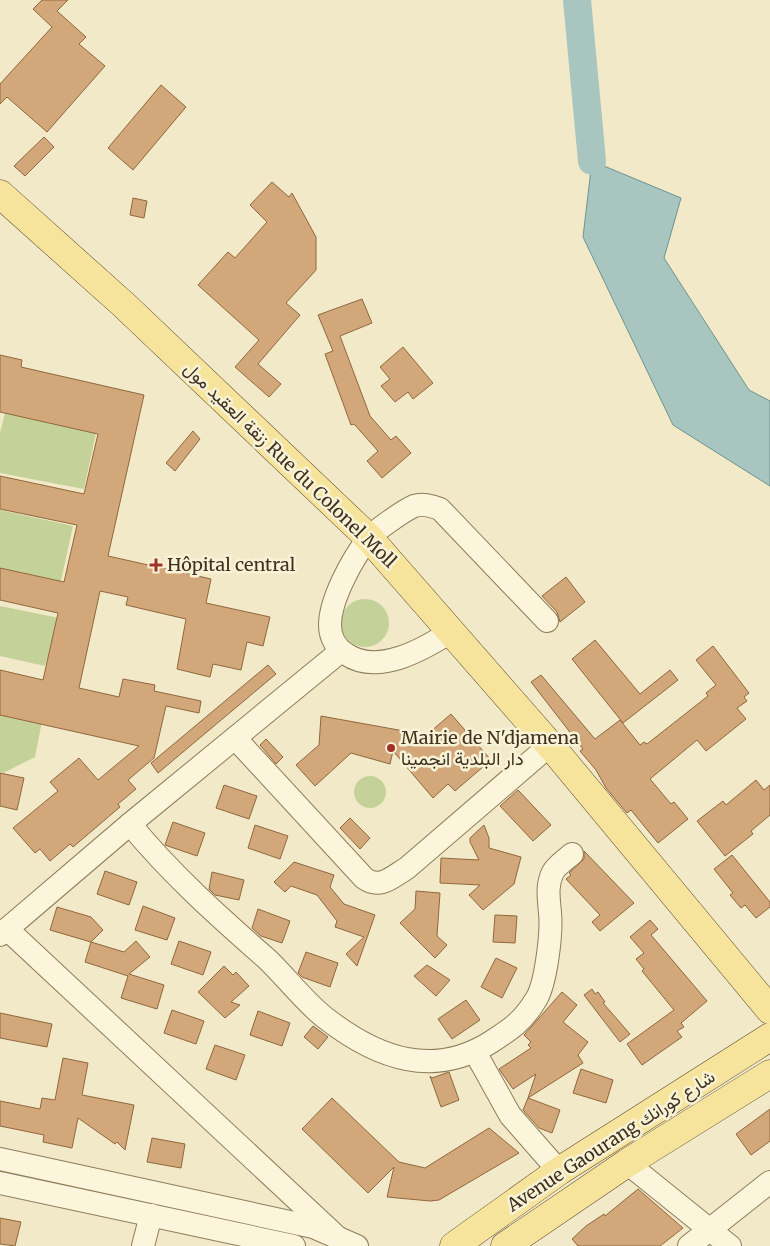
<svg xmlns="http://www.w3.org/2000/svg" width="770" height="1246" font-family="Merriweather,Vazirmatn,serif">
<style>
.green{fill:#c4d199}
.water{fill:#a8c5c0;stroke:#6e948f}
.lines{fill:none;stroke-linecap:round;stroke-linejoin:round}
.river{stroke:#a8c5c0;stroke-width:28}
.building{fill:#d2a87a;stroke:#90673e}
.minor-casing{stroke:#8f7c5a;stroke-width:24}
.major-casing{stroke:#5d492e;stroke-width:29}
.minor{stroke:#fbf5db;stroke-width:22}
.major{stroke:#f6e49d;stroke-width:28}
.poi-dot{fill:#a23226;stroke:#f8f2d7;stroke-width:2}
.labels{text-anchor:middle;stroke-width:5;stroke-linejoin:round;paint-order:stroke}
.street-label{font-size:18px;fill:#3e311f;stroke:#f8f2d7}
.poi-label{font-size:18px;fill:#3e311f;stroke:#f8f2d7;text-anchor:start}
</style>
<rect width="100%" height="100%" fill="#f1e9c7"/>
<g class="green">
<path d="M5,413l91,20 -12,56 -84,-16v-40z"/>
<path d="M0,510l73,16 -13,59 -60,-13z"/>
<circle cx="365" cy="623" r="24"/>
<path d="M0,606l59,12 -14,48 -45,-10z"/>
<path d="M0,711l42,10 -7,36 -32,16 -3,-1z"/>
<circle cx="370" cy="792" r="16"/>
</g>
<path class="water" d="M592,161l89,37 -17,60 85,132 21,11v85l-97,-61 -90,-188z"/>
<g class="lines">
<path class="river" d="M577,0l15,161"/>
</g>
<g class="building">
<path d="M42,0h26l-11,11 29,26 -7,7 26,22 -58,66 -40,-35 -7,7v-20l52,-57 -19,-18z"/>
<path d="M161,85l25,22 -53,63 -25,-22z"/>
<path d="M44,137l10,10 -29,29 -11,-10z"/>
<path d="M272,182l17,15 3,-4 24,44v33l-30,33 14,12 -42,49 23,20 -12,13 -34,-30 24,-27 -61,-55 30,-33 7,6 32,-36 -17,-17z"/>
<path d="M133,198l14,3 -3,17 -14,-3z"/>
<path d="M362,299l10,24 -32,13 30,80 21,24 5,-4 15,17 -29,25 -15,-17 11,-10 -24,-27 -3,1 -26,-71 8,-3 -15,-36z"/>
<path d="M403,347l30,36 -20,16 -5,-7 -13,10 -14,-16 9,-7 -10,-12z"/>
<path d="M0,355l22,5 -1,7 123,28 -36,161 103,23 -5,24 64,14 -7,29 -16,-4 -6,28 -28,-6 -3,13 -33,-8 9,-50 -60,-14 2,-8 -28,-6 -21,97 40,9 4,-18 32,6 -1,6 47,10 -2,12 -33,-7 -12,52 -26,22 8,9 -18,15 2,3 -20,17 -27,23 -3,-3 -20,17 -10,-12 -5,4 -22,-25 45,-37 -8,-9 29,-24 19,22 41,-34 -139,-31v-45l43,10 15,-67 -58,-13v-32l64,14 13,-57 -77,-16v-33l84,18 14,-60 -98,-22z"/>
<path d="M193,431l7,8 -25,32 -9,-8z"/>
<path d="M566,577l19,25 -25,20 -3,-10 -15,-16z"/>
<path d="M595,640l45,54 30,-24 8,10 -55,43 -51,-64z"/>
<path d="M713,646l36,47 -5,4 3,4 -10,7 9,11 -40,32 -9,-11 -47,39 21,25 3,-2 14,17 -30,24 -27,-33 -4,3 -21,-25 -10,-18 -16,-19 3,-2 -52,-67 10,-7 54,64 25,-19 20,25 4,-3 3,2 61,-48 -2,-3 10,-8 -20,-25z"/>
<path d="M268,665l8,9 -118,99 -7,-10z"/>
<path d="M451,714l40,46 -36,31 -7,-7 -15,14 -40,-47 -3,13 -39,-11 -36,33 -19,-21 23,-20 2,-29 83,15 11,14z"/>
<path d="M266,739l17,18 -7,7 -16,-19z"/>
<path d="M0,773l24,5 -7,32 -17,-4z"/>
<path d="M756,780l8,10 6,-5v30l-19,16 2,3 -28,22 -28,-35 26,-20 3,4z"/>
<path d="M224,785l33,11 -8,23 -33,-11z"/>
<path d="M518,790l33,35 -18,16 -33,-35z"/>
<path d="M350,818l20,20 -10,11 -20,-21z"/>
<path d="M173,822l32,11 -8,23 -32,-11z"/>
<path d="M255,825l33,11 -8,23 -32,-11z"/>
<path d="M484,825l5,13v10l32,9 -7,27 -31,26 -14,-15 11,-10 -40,-2 1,-25 38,2 -9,-18v-4z"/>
<path d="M584,851l50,52 -34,28 -8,-9 8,-7 -34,-36 5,-4 -2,-2 15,-14z"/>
<path d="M732,855l38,47v5l-14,11 -11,-13 -4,3 -11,-13 3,-2 -19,-24z"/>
<path d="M294,862l40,13 -4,12 14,17 31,11 -18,51 -11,-12 18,-17 -29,-10 2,-6 -20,-26 -26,-9 -6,6 -11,-10z"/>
<path d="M105,871l32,11 -8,23 -32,-11z"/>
<path d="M212,872l32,8 -5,20 -24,-5 -6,-6z"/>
<path d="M416,891l24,2 -3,43 10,9 -12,13 -35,-35 15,-14z"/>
<path d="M143,906l32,12 -8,22 -32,-10z"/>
<path d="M57,907l34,10 12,13 -12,12 33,10 12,-11 14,16 -21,17 35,11 -7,24 -36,-11 7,-22 -43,-14 6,-20 -41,-12z"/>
<path d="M258,909l32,12 -8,22 -21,-7 -9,-8z"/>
<path d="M495,915l22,1 -2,27 -22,-1z"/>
<path d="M650,920l8,9 -7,6 56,66 -26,22 3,4 -7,4 5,6 -40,28 -15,-21 47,-34 -32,-39 2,-2 -8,-10 8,-6 -14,-16z"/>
<path d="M179,941l32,11 -8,23 -32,-11z"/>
<path d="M306,952l32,11 -8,24 -28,-10 -4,-4z"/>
<path d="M496,958l21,10 -15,30 -21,-11z"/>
<path d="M427,965l23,15 -14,16 -22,-20z"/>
<path d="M224,966l9,9 3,-3 13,14 -18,16 9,3 -15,13 -27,-26z"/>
<path d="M592,989l3,5 3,-2 7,10 -2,1 27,31 -10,8 -36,-47z"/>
<path d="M562,992l15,13 -14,17 25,20 -10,13 5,8 -55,35 8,-24 -23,15 -14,-20 32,-21 -3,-3 3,-3 -7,-7z"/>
<path d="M466,1000l14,20 -28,19 -14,-20z"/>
<path d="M172,1010l32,11 -8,23 -32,-11z"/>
<path d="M258,1011l32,12 -8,23 -32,-11z"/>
<path d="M0,1013l52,11 -5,23 -47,-9z"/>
<path d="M313,1026l15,11 -10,12 -14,-12z"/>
<path d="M215,1045l30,10 -9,25 -30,-11z"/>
<path d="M63,1058l25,5 -6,32 52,10 -9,45 -8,-8 -2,2 -37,-26 -6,30 -29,-6 1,-7 -44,-9v-25l40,8 2,-11 13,2z"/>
<path d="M581,1069l32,11 -7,23 -33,-10z"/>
<path d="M449,1072l10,28 -18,7 -11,-31 2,2z"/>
<path d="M332,1098l67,64 26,6 64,-40 30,25 -80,47 -9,1 -43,-4 7,-30 -26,26 -66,-64z"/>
<path d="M528,1098l32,12 -8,23 -13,-5 -16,-18z"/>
<path d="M770,1109v32l-19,14 -15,-21z"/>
<path d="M152,1138l33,6 -4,24 -34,-6z"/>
<path d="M638,1189l45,39 -23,18h-82l-6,-7 14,-13 18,-12 1,2z"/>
<path d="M0,1218l21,4 -6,24 -15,-2z"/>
</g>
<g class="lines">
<g class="minor-casing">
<g id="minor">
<path d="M452,631c-28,18 -74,45 -106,23 -10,-6 -16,-17 -16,-29 0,-25 22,-66 38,-86 6,-8 37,-29 46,-33 9,-3 18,0 26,3l107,112"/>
<path d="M235,738l129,140c16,12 28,-1 43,-10l143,-123"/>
<path d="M130,824c40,49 89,93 137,135 20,19 40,46 61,61 51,39 106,58 163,22 20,-13 32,-21 44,-41 11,-15 17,-69 15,-88 -1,-14 -4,-27 3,-41 3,-6 13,-13 19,-18"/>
<path d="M7,929l329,307"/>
<path d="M0,935l130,-111 211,-173"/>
<path d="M475,1052l35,63 49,56"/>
<path d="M0,1159l313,68 44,19"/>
<path d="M627,1163l103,83"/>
<path d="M0,1183l294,63"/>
<path d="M143,1246l8,-31"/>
<path d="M689,1246l81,-64"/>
</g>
</g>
<g class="major-casing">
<g id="major">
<path d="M0,194l124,111 245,233 181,207 220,265"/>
<path d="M454,1246l105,-75 211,-134"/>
<path d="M505,1246l122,-83 143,-89"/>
</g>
</g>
<use href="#minor" class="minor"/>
<use href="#major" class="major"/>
</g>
<g class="poi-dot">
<path d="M153.5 557.5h5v5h5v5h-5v5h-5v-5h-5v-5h5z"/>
<circle cx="391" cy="748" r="5"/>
</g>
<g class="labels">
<g class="street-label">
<text transform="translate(290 465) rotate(44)" y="6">زنقة العقيد مول Rue du Colonel Moll</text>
<text transform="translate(611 1141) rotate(-33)" y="6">Avenue Gaourang شارع كورانك</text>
</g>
<g class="poi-label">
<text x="167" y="571">Hôpital central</text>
<text x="401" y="744">Mairie de N'djamena<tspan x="401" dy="21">دار البلدية انجمينا</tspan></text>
</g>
</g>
</svg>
